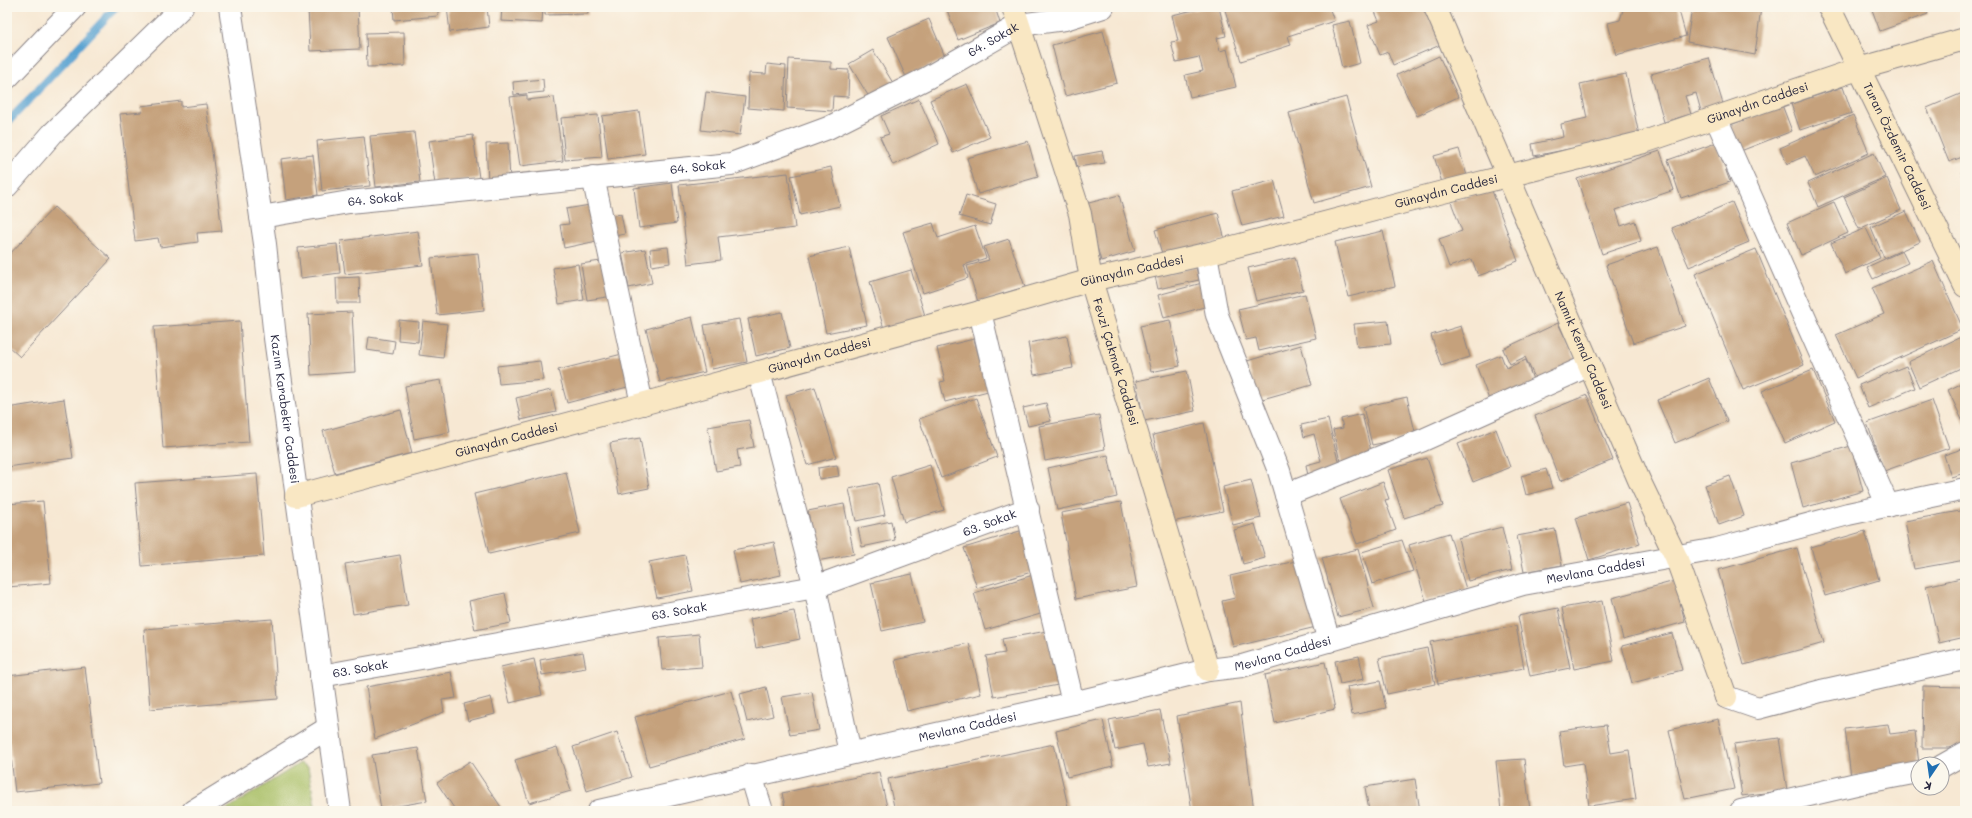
<svg xmlns="http://www.w3.org/2000/svg" width="1972" height="818" font-family="Mali,sans-serif">
<style>
.green{fill:#a6bd62;stroke:#64704e}
.lines{fill:none;stroke-linecap:round;stroke-linejoin:round}
.stream{stroke:#5aa3d1;stroke-width:8}
.building{fill:#c5a17b}
.street-casing{stroke:#8c8587;stroke-width:24}
.secondary-casing{stroke:#8c8587;stroke-width:24}
.street{stroke:#fff;stroke-width:22}
.secondary{stroke:#f9e7c3;stroke-width:22}
.labels{text-anchor:middle;stroke-width:3.5;stroke-linejoin:round;paint-order:stroke}
.street-label{font-size:12px;fill:#22223b;stroke:#fbf7ec}
</style>
<rect width="100%" height="100%" fill="#fbf7ec"/>
<filter id="ink" filterUnits="userSpaceOnUse"><feTurbulence type="fractalNoise" baseFrequency=".025" numOctaves="2"/><feDisplacementMap in="SourceGraphic" scale="8" xChannelSelector="R" yChannelSelector="G"/><feConvolveMatrix kernelMatrix="1 2 1 2 8 2 1 2 1" color-interpolation-filters="sRGB"/></filter>
<filter id="wash" filterUnits="userSpaceOnUse"><feTurbulence type="fractalNoise" baseFrequency=".012" numOctaves="4" result="noise"/><feDisplacementMap in="SourceGraphic" scale="16" xChannelSelector="R" yChannelSelector="G"/><feGaussianBlur stdDeviation="0.9" result="paint"/><feColorMatrix in="noise" values="0 0 0 0 0 0 0 0 0 0 0 0 0 0 0 0 0 1.4 0 .05"/><feComposite in="paint" operator="in"/></filter>
<g filter="url(#wash)">
<rect width="100%" height="100%" fill="#f7e8d3"/>
<path class="green" d="M300,763l8,4 8,44h-92z"/>
<g class="lines">
<path class="stream" d="M7,123l109,-116"/>
</g>
<g id="blocks">
<g class="building">
<path d="M308,7h50l2,42 -50,2z"/>
<path d="M393,7h45v9l-44,4z"/>
<path d="M447,7h40l2,20 -39,5z"/>
<path d="M502,7h41l-1,16 -41,-2z"/>
<path d="M545,7h42l1,7 -43,1z"/>
<path d="M946,7h49l5,16 -42,17z"/>
<path d="M1208,7h11l7,29 -9,2 3,13 7,-2 9,38 -46,10 -5,-22 18,-4 -4,-14 -23,5 -5,-20 7,-1 -6,-26z"/>
<path d="M1224,7h105l5,14 -46,15 3,9 -50,16z"/>
<path d="M1373,7h56l16,36 -52,22 -5,-13 -8,3 -12,-30 11,-4z"/>
<path d="M1624,7h54l8,29 -70,19 -8,-32 12,-3z"/>
<path d="M1692,7h69l-6,48 -68,-13z"/>
<path d="M1871,7h54l3,7 -48,17z"/>
<path d="M929,19l17,40 -40,18 -18,-40z"/>
<path d="M1350,21l10,42 -18,5 -10,-43z"/>
<path d="M1103,31l14,52 -52,13 -13,-51z"/>
<path d="M404,32l1,34 -38,1 -1,-34z"/>
<path d="M873,50l20,33 -24,14 -20,-33z"/>
<path d="M1439,56l19,41 -41,19 -20,-41z"/>
<path d="M1709,58l14,46 -22,7 -5,-18 -11,3 6,18 -27,8 -13,-48z"/>
<path d="M789,59l42,3v7l18,1 -1,27 -15,-1 -1,15 -45,-3z"/>
<path d="M767,64l19,2 -2,45 -36,-3 1,-35 17,1z"/>
<path d="M1626,74l13,61 -105,21 -2,-12 31,-7 -2,-13 26,-6 -7,-34z"/>
<path d="M543,79l1,13 -30,3 -1,-13z"/>
<path d="M967,84l23,53 -37,16 -23,-53z"/>
<path d="M1843,87l9,26 -52,17 -9,-26z"/>
<path d="M706,92l39,5 -5,38 -39,-5z"/>
<path d="M1965,92v64l-16,6 -22,-54z"/>
<path d="M527,95v5l27,-3 9,64 -43,5 -10,-69z"/>
<path d="M1346,97l25,90 -57,16 -25,-90z"/>
<path d="M919,99l20,45 -46,21 -13,-28 9,-3 -8,-18z"/>
<path d="M181,101v6l25,-3 16,127 -25,2 1,9 -38,5 -2,-9 -23,3 -15,-127 22,-2 -1,-6z"/>
<path d="M1782,105l10,26 -54,21 -10,-26z"/>
<path d="M639,111l6,43 -37,5 -6,-43z"/>
<path d="M598,115l4,42 -37,3 -4,-42z"/>
<path d="M1853,115l16,38 -54,24 -10,-21 -18,8 -7,-16z"/>
<path d="M414,132l6,50 -44,5 -6,-51z"/>
<path d="M473,135l6,43 -44,6 -6,-43z"/>
<path d="M364,136l6,50 -48,5 -5,-50z"/>
<path d="M1028,141l10,36 -60,17 -11,-36z"/>
<path d="M508,143l2,37 -22,1 -2,-37z"/>
<path d="M1716,143l14,39 -49,16 -13,-38z"/>
<path d="M1459,149l9,30 -25,7 -9,-30z"/>
<path d="M1102,151l3,12 -28,4 -2,-11z"/>
<path d="M1660,151l14,39 -58,20 5,16 14,-5 6,20 -39,13 -25,-75z"/>
<path d="M1874,153l11,24 -67,30 -10,-24z"/>
<path d="M313,155l5,40 -32,5 -5,-41z"/>
<path d="M831,167l9,39 -40,9 -9,-39z"/>
<path d="M1965,170v12l-4,-10z"/>
<path d="M788,173l7,55 -77,9 3,23 -33,4 -9,-79z"/>
<path d="M1887,178l14,32 -42,19 -15,-32z"/>
<path d="M1274,180l10,36 -42,10 -10,-35z"/>
<path d="M672,183l5,40 -38,5 -5,-40z"/>
<path d="M1491,188l27,73 -40,15 -6,-17 -23,8 -10,-28 23,-8 -11,-29z"/>
<path d="M966,195l30,9 -6,21 -31,-9z"/>
<path d="M1119,195l16,56 -34,10 -16,-57z"/>
<path d="M1732,202l17,40 -60,25 -17,-39z"/>
<path d="M1834,202l14,31 -47,22 -14,-32z"/>
<path d="M590,205l7,36 -33,7 -4,-23 9,-1 -3,-15z"/>
<path d="M54,207l57,52 -91,98 -13,-12v-88z"/>
<path d="M1906,211l14,31 -36,16 -13,-31z"/>
<path d="M1218,213l7,27 -62,17 -8,-27z"/>
<path d="M621,214l4,20 -16,3 -4,-20z"/>
<path d="M933,223l5,15 37,-12 11,32 -22,7 4,13 -45,15 -20,-61z"/>
<path d="M1866,228l14,30 -35,16 -14,-31z"/>
<path d="M418,231l5,34 -78,9 -4,-33z"/>
<path d="M1383,231l12,55 -47,11 -13,-55z"/>
<path d="M1009,239l16,48 -47,15 -11,-36 22,-6 -5,-13z"/>
<path d="M337,244l3,29 -39,5 -3,-30z"/>
<path d="M668,247l2,16 -18,3 -2,-17z"/>
<path d="M849,247l18,78 -41,8 -17,-77z"/>
<path d="M1658,247l27,79 -52,17 -27,-78z"/>
<path d="M645,249l7,34 -23,5 -7,-35z"/>
<path d="M1756,249l48,116 -61,25 -48,-116z"/>
<path d="M1902,251l6,12 -35,16 -6,-12z"/>
<path d="M478,253l6,57 -47,5 -6,-57z"/>
<path d="M1295,257l8,33 -47,11 -8,-33z"/>
<path d="M607,260l6,36 -26,4 -6,-36z"/>
<path d="M1933,261l30,68 -107,49 -20,-43 48,-21 -12,-26z"/>
<path d="M578,264l6,36 -25,4 -6,-36z"/>
<path d="M1196,267l3,13 -41,9 -3,-13z"/>
<path d="M911,270l15,49 -41,13 -15,-50z"/>
<path d="M359,277l1,26h-23l-1,-25z"/>
<path d="M1202,283l6,23 -44,12 -6,-23z"/>
<path d="M1305,294l11,44 -57,13 -3,-13 -10,2 -8,-31z"/>
<path d="M352,312l3,60 -44,3 -3,-61z"/>
<path d="M782,312l8,36 -34,8 -8,-37z"/>
<path d="M692,317l13,55 -45,10 -14,-53z"/>
<path d="M739,319l8,43 -35,7 -8,-44z"/>
<path d="M399,320l20,2 -1,20 -20,-2z"/>
<path d="M1170,320l10,46 -29,6 -11,-46z"/>
<path d="M240,321l9,121 -86,6 -9,-121z"/>
<path d="M423,321l24,3 -4,34 -24,-3z"/>
<path d="M1388,321l3,23 -34,3 -3,-23z"/>
<path d="M1558,323l21,44 -40,19 -14,-29 -15,7 -7,-15z"/>
<path d="M1461,326l9,31 -29,9 -10,-31z"/>
<path d="M1965,335v31l-46,21 -11,-25z"/>
<path d="M1067,336l6,32 -39,7 -6,-32z"/>
<path d="M369,337l26,4 -2,13 -26,-4z"/>
<path d="M974,339l14,52 -43,11 -5,-20 5,-1 -8,-33z"/>
<path d="M1301,345l11,40 -53,15 -12,-39z"/>
<path d="M626,353l9,32 -68,18 -9,-33z"/>
<path d="M1501,355l5,13 20,-8 10,28 -45,17 -15,-40z"/>
<path d="M540,361l3,19 -44,4 -2,-18z"/>
<path d="M1906,366l9,22 -47,20 -9,-23z"/>
<path d="M1813,370l22,51 -50,22 -23,-52z"/>
<path d="M1187,371l8,40 -51,10 -8,-40z"/>
<path d="M1709,378l18,43 -52,22 -18,-43z"/>
<path d="M441,380l9,52 -36,7 -9,-53z"/>
<path d="M1965,382v44l-17,-36z"/>
<path d="M815,387l21,70 -29,8 -21,-70z"/>
<path d="M551,390l5,22 -35,8 -5,-22z"/>
<path d="M1587,395l26,65 -53,21 -25,-65z"/>
<path d="M1407,397l9,39 -44,9 -9,-38z"/>
<path d="M976,398l21,59 -56,21 -22,-59z"/>
<path d="M64,399l9,59 -66,9v-59z"/>
<path d="M1932,400l17,48 -65,23 -17,-48z"/>
<path d="M1046,403l5,18 -23,5 -5,-18z"/>
<path d="M401,410l11,43 -77,20 -12,-42z"/>
<path d="M1362,414l11,45 -32,7 -8,-36 10,-2 -2,-9z"/>
<path d="M1099,415l6,34 -60,12 -6,-35z"/>
<path d="M1328,419l12,50 -32,7 -2,-11 15,-4 -7,-27 -10,3 -3,-12z"/>
<path d="M749,420l5,27 -17,3 3,17 -24,4 -8,-44z"/>
<path d="M1204,423l19,88 -51,11 -19,-87z"/>
<path d="M1496,429l14,38 -37,15 -15,-38z"/>
<path d="M640,438l9,50 -30,6 -9,-51z"/>
<path d="M1851,446l12,45 -60,17 -12,-45z"/>
<path d="M1965,448v25l-14,4 -7,-22z"/>
<path d="M1108,455l9,42 -60,13 -9,-42z"/>
<path d="M1427,458l16,48 -39,12 -16,-48z"/>
<path d="M837,465l2,11 -20,3 -1,-11z"/>
<path d="M930,465l14,45 -40,12 -13,-45z"/>
<path d="M1546,469l6,19 -26,7 -5,-19z"/>
<path d="M566,472l14,61 -91,21 -15,-60z"/>
<path d="M257,474l7,82 -122,10 -7,-83z"/>
<path d="M1730,476l14,40 -25,9 -14,-40z"/>
<path d="M1251,480l10,38 -28,7 -10,-38z"/>
<path d="M1383,482l6,17 -4,1 11,30 -39,14 -17,-45z"/>
<path d="M878,483l7,32 -29,6 -7,-32z"/>
<path d="M43,501l8,82 -43,4 -1,-83z"/>
<path d="M1121,502l16,85 -61,12 -15,-86z"/>
<path d="M1627,503l13,41 -51,16 -13,-42z"/>
<path d="M844,504l10,50 -37,7 -9,-50z"/>
<path d="M1965,510v50l-51,9 -9,-48z"/>
<path d="M891,521l4,19 -33,7 -4,-19z"/>
<path d="M1255,524l10,34 -22,6 -9,-34z"/>
<path d="M1502,527l10,43 -44,11 -10,-43z"/>
<path d="M1555,529l7,36 -38,7 -7,-36z"/>
<path d="M1023,530l12,41 -58,17 -13,-40z"/>
<path d="M1865,531l14,49 -54,16 -14,-49z"/>
<path d="M1449,533l17,56 -40,12 -17,-56z"/>
<path d="M1402,540l11,31 -41,13 -10,-32z"/>
<path d="M774,542l7,33 -41,9 -7,-34z"/>
<path d="M1797,548l27,95 -80,22 -26,-95z"/>
<path d="M1358,549l16,59 -36,9 -16,-59z"/>
<path d="M400,555l8,50 -55,9 -8,-50z"/>
<path d="M685,555l8,36 -36,7 -8,-36z"/>
<path d="M1300,560l16,67 -83,20 -11,-46 13,-3 -5,-22z"/>
<path d="M912,574l11,48 -41,9 -11,-48z"/>
<path d="M1033,575l11,38 -59,17 -11,-37z"/>
<path d="M1965,577v60l-26,6 -13,-57z"/>
<path d="M1675,581l10,41 -62,17 -11,-41z"/>
<path d="M505,593l6,30 -36,7 -6,-29z"/>
<path d="M1602,601l12,60 -40,8 -12,-61z"/>
<path d="M1558,608l12,60 -40,8 -12,-60z"/>
<path d="M794,611l6,28 -44,9 -6,-29z"/>
<path d="M272,619l6,80 -128,10 -6,-80z"/>
<path d="M1516,626l8,42 -86,16 -8,-42z"/>
<path d="M1047,631l11,54 -64,12 -8,-41 19,-3 -3,-14z"/>
<path d="M1672,633l10,37 -50,13 -10,-37z"/>
<path d="M699,634l3,33 -40,3 -3,-32z"/>
<path d="M969,643l12,51 -74,17 -12,-51z"/>
<path d="M1427,648l8,36 -48,10 -8,-36z"/>
<path d="M583,652l3,16 -44,7 -2,-15z"/>
<path d="M1359,656l5,23 -24,5 -5,-23z"/>
<path d="M534,659l8,36 -32,8 -9,-36z"/>
<path d="M1325,662l10,47 -60,14 -10,-48z"/>
<path d="M85,667l14,116 -84,9 -8,-69v-47z"/>
<path d="M451,672l5,26 -14,2 2,12 -69,27 -9,-52z"/>
<path d="M1380,681l6,27 -34,7 -5,-28z"/>
<path d="M1923,686l41,1 -1,61h-41z"/>
<path d="M766,687l7,29 -26,6 -7,-28z"/>
<path d="M731,691l14,48 -96,27 -14,-49z"/>
<path d="M812,692l7,38 -29,5 -8,-38z"/>
<path d="M491,697l4,17 -27,7 -4,-17z"/>
<path d="M1240,703l14,108h-62l-15,-95z"/>
<path d="M1160,710l11,53 -23,4 -5,-23 -28,6 -6,-30z"/>
<path d="M1718,719l16,70 -49,10 -16,-69z"/>
<path d="M1103,720l10,46 -46,11 -11,-46z"/>
<path d="M1888,724l2,10 25,-3 4,33 -68,13 -6,-48z"/>
<path d="M1606,725l5,28 18,-3 7,49 -47,7 -6,-43 -19,3 -5,-35z"/>
<path d="M617,732l15,45 -45,14 -14,-44z"/>
<path d="M1779,738l8,52 -45,6 -8,-52z"/>
<path d="M1054,744l15,67h-174l-7,-32z"/>
<path d="M557,747l14,44 -42,12 -14,-43z"/>
<path d="M418,748l9,53 -46,8 -9,-54z"/>
<path d="M1524,759l6,52h-29l-5,-50z"/>
<path d="M470,761l33,49 -1,1h-46l-19,-28z"/>
<path d="M879,772l9,39h-102l-4,-18z"/>
<path d="M1415,779l5,32h-51l-4,-24z"/>
</g>
</g>
</g>
<g filter="url(#ink)">
<use href="#blocks" fill-opacity="0" stroke="#8c8587" stroke-width="1"/>
<g class="lines">
<g class="street-casing">
<g id="street">
<path id="s1" d="M230,7l35,237 10,94 65,473"/>
<path d="M7,78l68,-71"/>
<path d="M1716,118l172,388"/>
<path d="M593,177l49,227"/>
<path d="M7,186l45,-52 130,-127"/>
<path id="s2" d="M261,217l88,-15 382,-38 97,-36 99,-50 92,-53 46,-6 38,-12"/>
<path d="M1206,254l11,61 62,156 50,170"/>
<path d="M980,312l93,391"/>
<path d="M759,372l56,215 35,166"/>
<path d="M1286,495l137,-55 167,-75"/>
<path id="s3" d="M321,676l494,-89 213,-78"/>
<path d="M1726,697l32,11 63,-17 144,-32"/>
<path d="M1942,766l23,-13"/>
<path d="M751,775l11,36"/>
<path d="M193,811l135,-83"/>
<path id="s4" d="M599,811l474,-108 135,-33 34,-4 281,-82 194,-35 131,-35 117,-25"/>
<path d="M1741,811l115,-27 62,-12"/>
</g>
</g>
<g class="secondary-casing">
<g id="secondary">
<path id="s5" d="M1013,7l67,207 11,66 117,390"/>
<path id="s6" d="M1435,7l204,473 37,77 50,140"/>
<path id="s7" d="M1829,7l136,279"/>
<path id="s8" d="M296,496l346,-92 338,-92 111,-32 115,-26 229,-60 209,-52 214,-73 107,-30"/>
</g>
</g>
<use href="#street" class="street"/>
<use href="#secondary" class="secondary"/>
</g>
</g>
<g class="labels">
<g class="street-label">
<text dy="4" stroke="none"><textPath href="#s2" startOffset="764">64. Sokak</textPath></text>
<text dy="4" stroke="none"><textPath href="#s8" startOffset="1514">Günaydın Caddesi</textPath></text>
<text dy="4" stroke="none"><textPath href="#s7" startOffset="155">Turan Özdemir Caddesi</textPath></text>
<text dy="4" stroke="none"><textPath href="#s2" startOffset="440">64. Sokak</textPath></text>
<text dy="4" stroke="none"><textPath href="#s8" startOffset="1190">Günaydın Caddesi</textPath></text>
<text dy="4" stroke="none"><textPath href="#s2" startOffset="116">64. Sokak</textPath></text>
<text dy="4" stroke="none"><textPath href="#s8" startOffset="866">Günaydın Caddesi</textPath></text>
<text dy="4" stroke="none"><textPath href="#s6" startOffset="374">Namık Kemal Caddesi</textPath></text>
<text dy="4" stroke="none"><textPath href="#s8" startOffset="542">Günaydın Caddesi</textPath></text>
<text dy="4" stroke="none"><textPath href="#s5" startOffset="370">Fevzi Çakmak Caddesi</textPath></text>
<text dy="4" stroke="none"><textPath href="#s1" startOffset="406">Kazım Karabekir Caddesi</textPath></text>
<text dy="4" stroke="none"><textPath href="#s8" startOffset="218">Günaydın Caddesi</textPath></text>
<text dy="4" stroke="none"><textPath href="#s3" startOffset="688">63. Sokak</textPath></text>
<text dy="4" stroke="none"><textPath href="#s4" startOffset="1026">Mevlana Caddesi</textPath></text>
<text dy="4" stroke="none"><textPath href="#s3" startOffset="364">63. Sokak</textPath></text>
<text dy="4" stroke="none"><textPath href="#s4" startOffset="702">Mevlana Caddesi</textPath></text>
<text dy="4" stroke="none"><textPath href="#s3" startOffset="40">63. Sokak</textPath></text>
<text dy="4" stroke="none"><textPath href="#s4" startOffset="378">Mevlana Caddesi</textPath></text>
</g>
</g>
<rect width="1972" height="818" fill="none" stroke="#fbf7ec" stroke-width="24"/>
<g transform="translate(1930 776) rotate(193)"><circle r="19" fill="#fbf7ec" stroke="#a4a2a5"/>
<path d="M0-3L7 15L0 10L-7 15Z" fill="#1f6fb2"/>
<text y="-6" font-size="11" font-weight="bold" text-anchor="middle" fill="#22223b">K</text>
</g>
</svg>
